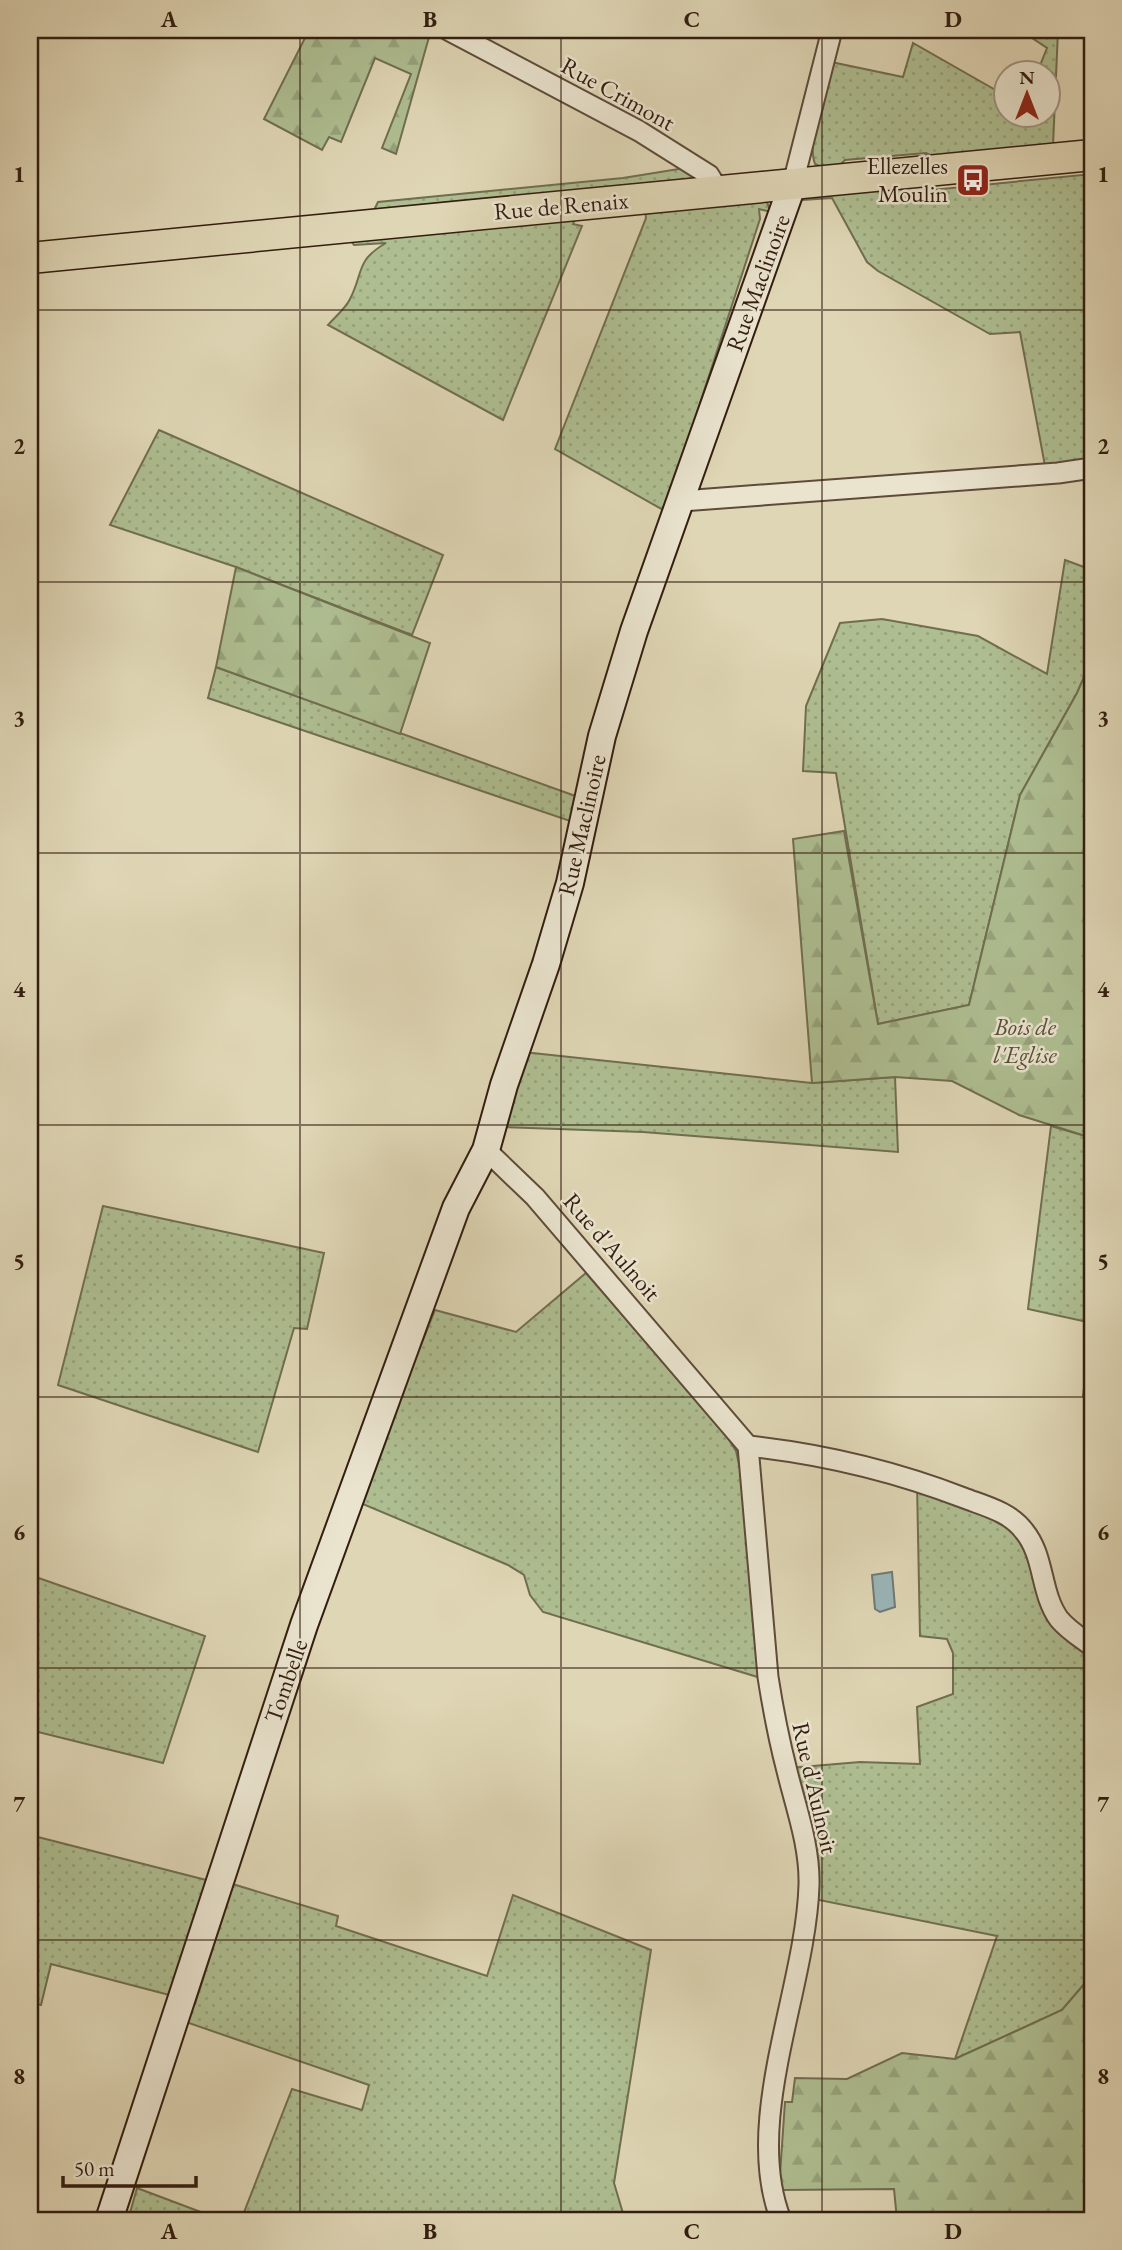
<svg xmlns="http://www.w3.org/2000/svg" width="1122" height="2250" font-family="'EB Garamond',serif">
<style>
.grass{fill:url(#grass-dots);stroke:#706e50;stroke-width:2}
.forest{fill:url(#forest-firs);stroke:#706e50;stroke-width:2}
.water{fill:#99b6b9;stroke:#707975;stroke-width:2}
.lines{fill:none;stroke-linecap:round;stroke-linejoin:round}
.street-casing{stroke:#5e4b39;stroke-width:23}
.secondary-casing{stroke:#331d10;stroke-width:30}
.primary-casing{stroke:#331d10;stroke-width:33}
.street{stroke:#eae4cf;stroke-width:19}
.secondary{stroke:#eae4cf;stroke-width:26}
.primary{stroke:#dfd6b5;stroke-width:30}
.grid{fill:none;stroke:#331d10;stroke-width:2;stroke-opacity:0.55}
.labels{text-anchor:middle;stroke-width:5;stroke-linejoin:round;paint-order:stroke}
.street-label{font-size:24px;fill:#331d10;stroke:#eae4cf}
.poi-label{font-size:24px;fill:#331d10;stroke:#eae4cf;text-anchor:end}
.park-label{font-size:24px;font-style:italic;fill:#584d37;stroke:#eae4cf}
.neatline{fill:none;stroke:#331d10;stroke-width:2.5}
.grid-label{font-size:23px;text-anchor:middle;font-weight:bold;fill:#331d10}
</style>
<defs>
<pattern id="grass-dots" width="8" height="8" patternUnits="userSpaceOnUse" patternTransform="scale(1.75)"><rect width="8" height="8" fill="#aebe91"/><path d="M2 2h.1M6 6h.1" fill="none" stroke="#96a37c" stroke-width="1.8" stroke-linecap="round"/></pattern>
<pattern id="forest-firs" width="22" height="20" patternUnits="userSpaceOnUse" patternTransform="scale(1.75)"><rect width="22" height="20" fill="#aebe91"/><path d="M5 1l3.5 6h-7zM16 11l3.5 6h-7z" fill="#96a37c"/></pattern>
</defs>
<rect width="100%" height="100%" fill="#dfd6b5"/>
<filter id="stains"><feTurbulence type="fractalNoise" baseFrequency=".00286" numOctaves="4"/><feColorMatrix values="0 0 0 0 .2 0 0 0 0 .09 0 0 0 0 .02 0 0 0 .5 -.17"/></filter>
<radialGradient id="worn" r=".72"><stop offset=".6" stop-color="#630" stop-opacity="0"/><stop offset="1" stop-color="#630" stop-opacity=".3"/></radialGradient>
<g class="grass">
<path d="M1020,30h38l-5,116 -118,11 -9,-4 -81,7 -7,7 -14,1 -9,-4c-9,-25 10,-75 16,-102l72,15 10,-34 93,53v20h42v-42l-11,-1 10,-25z"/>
<path d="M678,164l20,14 -324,32 4,-8 245,-24 56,-9z"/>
<path d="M1092,174v286l-47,6 -25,-134 -30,2 -112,-63 -11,-9 -35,-64 -31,2 3,-4 96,-12 2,9z"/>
<path d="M766,200l5,12 -12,-3 1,10 -95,292 -110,-62 91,-231 -1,-8z"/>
<path d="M576,217l-3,7 9,2 -79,194 -175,-95c7,-8 18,-17 22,-26 14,-27 5,-38 36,-56l-32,2 -5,-7z"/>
<path d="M159,430l284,125 -31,80 -176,-68 -126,-42z"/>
<path d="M1065,560l27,10v89l-15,34 -57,102 -51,210 -91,19 -42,-251 -33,-2 3,-65 34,-83 42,-4 96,17 69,38z"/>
<path d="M216,667l365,131 -5,25 -368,-125z"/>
<path d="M523,1052l289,31 83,-6 3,75 -255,-20 -141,-5z"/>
<path d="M1051,1126l41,12v260l-9,-2 9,-73 -64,-14z"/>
<path d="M103,1206l221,47 -17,76 -13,-1 -36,124 -200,-67z"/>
<path d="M586,1273l134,152 16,26 6,26 19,201 -218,-66 -13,-17 -6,-20 -16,-10 -150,-63 77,-192 81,22z"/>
<path d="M917,1484l83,37 25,21 31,86 36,30v317l-30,35 -107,49 42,-123 -183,-37 -24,-131 70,-6 60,2 -3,-57 36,-13v-41l-6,-14 -27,-3z"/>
<path d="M30,1575l175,61 -42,127 -133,-33z"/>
<path d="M30,1835l184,47 -37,115 -126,-33 -10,41 -11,-3z"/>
<path d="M226,1882l112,34 -2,10 151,50 26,-81 138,55 -37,233 11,37h-384l51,-131 70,21 7,-25 -189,-65 6,-18 9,2 37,-117z"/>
<path d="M137,2188l85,32h-94z"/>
</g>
<g class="forest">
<path d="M309,30h122l-35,124 -14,-6 29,-74 -36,-16 -34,84 -12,-5 -7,13 -58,-31z"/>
<path d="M236,567l194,76 -30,91 -184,-67z"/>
<path d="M1092,659v479l-73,-23 -67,-34 -57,-4 -83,6 -19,-244 51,-8 34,193 91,-19 51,-210 57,-102z"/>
<path d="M1092,1975v245h-195l-3,-31 -112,1 -2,-16 5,-72h7l3,-24 52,1 55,-26 53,6 107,-49z"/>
</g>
<path class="water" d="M892,1572l3,35 -15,5 -5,-3 -3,-34z"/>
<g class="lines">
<g class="street-casing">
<g id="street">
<path d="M448,30l191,101 70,44 10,16"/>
<path d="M793,183l39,-153"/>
<path d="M682,501l376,-28 34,-5"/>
<path d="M486,1150l49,47 213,249 20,231c5,32 11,63 19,94 9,37 23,75 22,114 -3,104 -67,236 -28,335"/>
<path d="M748,1446c75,8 146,25 216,52 21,8 46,14 60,33 21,25 16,62 35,88 9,11 22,19 33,27"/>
</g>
</g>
<g class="secondary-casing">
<path id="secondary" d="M109,2220l195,-595 152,-417 30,-58 18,-65 42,-121 24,-81 32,-147 32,-105 159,-448"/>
</g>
<g class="primary-casing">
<path id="primary" d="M30,258l1062,-103"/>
</g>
<use href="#street" class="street"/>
<use href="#secondary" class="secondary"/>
<use href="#primary" class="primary"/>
</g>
<path class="grid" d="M300,30v2190M561,30v2190M822,30v2190M30,310h1062M30,582h1062M30,853h1062M30,1125h1062M30,1397h1062M30,1668h1062M30,1940h1062"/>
<defs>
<g id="bus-square" transform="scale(1.75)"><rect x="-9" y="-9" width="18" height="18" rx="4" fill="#8f2418" stroke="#eae4cf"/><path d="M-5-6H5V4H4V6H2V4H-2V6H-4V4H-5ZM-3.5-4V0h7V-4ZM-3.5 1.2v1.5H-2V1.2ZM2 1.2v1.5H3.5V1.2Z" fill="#fff"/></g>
</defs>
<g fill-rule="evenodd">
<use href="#bus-square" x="973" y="180"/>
</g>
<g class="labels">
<g class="street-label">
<text transform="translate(618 94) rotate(29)" y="8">Rue Crimont</text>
<text transform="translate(561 206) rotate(-5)" y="8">Rue de Renaix</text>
<text transform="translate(758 283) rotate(-70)" y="8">Rue Maclinoire</text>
<text transform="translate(582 825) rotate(-77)" y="8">Rue Maclinoire</text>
<text transform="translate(612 1247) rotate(49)" y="8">Rue d'Aulnoit</text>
<text transform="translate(286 1681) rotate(-71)" y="8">Tombelle</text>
<text transform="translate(815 1788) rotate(77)" y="8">Rue d'Aulnoit</text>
</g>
<g class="poi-label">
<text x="948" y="174">Ellezelles<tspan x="948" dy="28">Moulin</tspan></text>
</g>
<g class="park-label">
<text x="1025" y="1035">Bois de<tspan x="1025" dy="28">l'Eglise</tspan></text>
</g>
</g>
<rect width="1122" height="2250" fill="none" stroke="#dfd6b5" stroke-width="77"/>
<g transform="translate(1027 94)"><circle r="33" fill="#eae4cf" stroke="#a19483" stroke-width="2"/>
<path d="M0-5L12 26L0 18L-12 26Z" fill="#8f2418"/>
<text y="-10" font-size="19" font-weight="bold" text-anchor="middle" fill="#331d10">N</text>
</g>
<path d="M63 2176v10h133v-10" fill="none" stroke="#331d10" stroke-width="3.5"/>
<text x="74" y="2176" font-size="21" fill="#331d10" stroke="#eae4cf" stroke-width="5" paint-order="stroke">50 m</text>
<rect x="38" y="38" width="1046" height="2174" class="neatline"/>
<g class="grid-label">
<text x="169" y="27">A</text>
<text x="430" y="27">B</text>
<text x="692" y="27">C</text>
<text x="953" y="27">D</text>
<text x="19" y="182">1</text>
<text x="1103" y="182">1</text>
<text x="19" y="454">2</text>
<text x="1103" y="454">2</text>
<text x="19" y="726">3</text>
<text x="1103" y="726">3</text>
<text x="19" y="997">4</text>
<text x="1103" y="997">4</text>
<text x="19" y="1269">5</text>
<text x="1103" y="1269">5</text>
<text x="19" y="1540">6</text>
<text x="1103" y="1540">6</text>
<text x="19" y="1812">7</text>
<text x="1103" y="1812">7</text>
<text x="19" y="2084">8</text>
<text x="1103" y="2084">8</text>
<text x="169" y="2239">A</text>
<text x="430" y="2239">B</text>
<text x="692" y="2239">C</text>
<text x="953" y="2239">D</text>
</g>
<rect width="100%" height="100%" filter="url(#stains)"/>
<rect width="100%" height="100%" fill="url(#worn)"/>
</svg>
